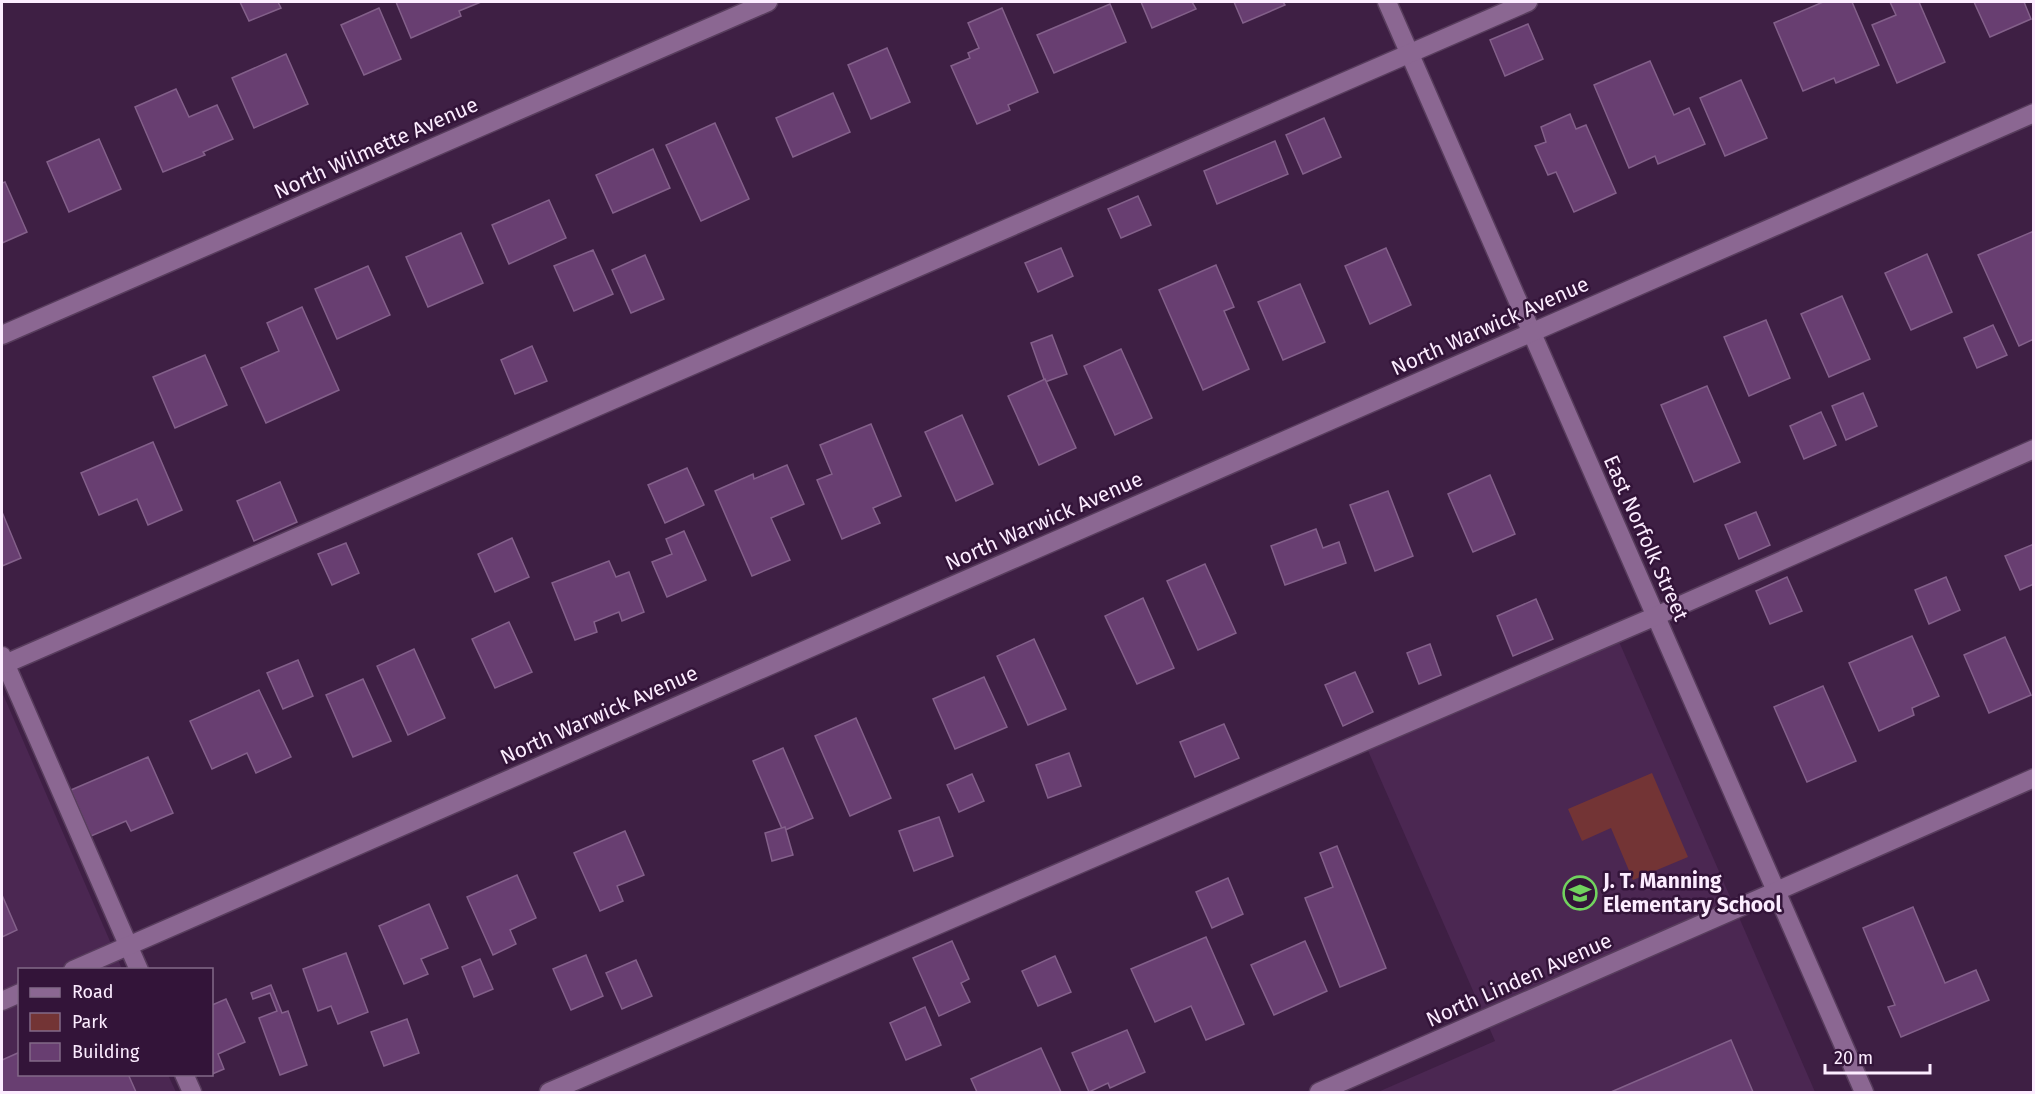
<svg xmlns="http://www.w3.org/2000/svg" width="2035" height="1094" font-family="'Fira Sans',sans-serif">
<style>
.built{fill:#4b2752}
.green{fill:#733435}
.building{fill:#683e71;stroke:#83608a;stroke-width:1.5}
.lines{fill:none;stroke-linecap:round;stroke-linejoin:round}
.minor-casing{stroke:#583d5d;stroke-width:21}
.minor{stroke:#8b6792;stroke-width:18}
.labels{text-anchor:middle;stroke-width:5;stroke-linejoin:round;paint-order:stroke}
.street-label{font-size:21px;fill:#fcecff;stroke:#331439}
.poi-label{font-size:21px;font-weight:bold;fill:#fcecff;stroke:#331439;text-anchor:start}
</style>
<rect width="100%" height="100%" fill="#3e1f44"/>
<g class="built">
<path d="M1617,637l198,455h-437l117,-51 -129,-295z"/>
<path d="M2,692l120,277 -102,1v104l148,1 8,17h-174z"/>
</g>
<path class="green" d="M1652,773l36,84 -55,23 -22,-52 -29,13 -14,-32z"/>
<g class="building">
<path d="M240,2h38l3,6 -32,13z"/>
<path d="M396,2h85l-22,9 2,5 -50,22z"/>
<path d="M1141,2h51l4,7 -44,19z"/>
<path d="M1234,2h49l2,3 -42,18z"/>
<path d="M1823,2h29l27,63 -43,18 -2,-5 -31,13 -29,-68z"/>
<path d="M1890,2h29l26,60 -48,21 -25,-58 24,-10z"/>
<path d="M1974,2h50l7,17 -41,18z"/>
<path d="M1110,4l16,38 -72,31 -17,-38z"/>
<path d="M379,8l22,51 -37,16 -23,-50z"/>
<path d="M1002,8l36,84 -30,13 2,5 -33,14 -26,-58 19,-8 -2,-5 11,-5 -11,-25z"/>
<path d="M1528,24l15,35 -38,17 -15,-36z"/>
<path d="M887,48l23,54 -39,17 -23,-54z"/>
<path d="M286,54l22,50 -54,24 -22,-50z"/>
<path d="M1650,61l24,54 15,-7 16,36 -47,20 -3,-8 -26,12 -35,-83z"/>
<path d="M1741,80l26,58 -42,18 -25,-58z"/>
<path d="M176,89l13,28 28,-12 16,34 -30,13 2,3 -42,17 -28,-65z"/>
<path d="M833,93l17,39 -57,25 -17,-39z"/>
<path d="M1570,114l6,15 10,-4 30,68 -42,19 -18,-40 -8,3 -13,-29 11,-4 -5,-15z"/>
<path d="M1324,118l17,39 -38,17 -17,-39z"/>
<path d="M715,123l34,76 -48,22 -35,-76z"/>
<path d="M99,139l22,50 -52,23 -22,-50z"/>
<path d="M1275,141l13,33 -71,30 -13,-33z"/>
<path d="M653,149l17,39 -57,25 -17,-38z"/>
<path d="M5,182l22,50 -25,11v-60z"/>
<path d="M1138,196l13,29 -30,13 -13,-29z"/>
<path d="M549,200l17,38 -57,26 -17,-39z"/>
<path d="M2034,231v108l-15,7 -41,-91z"/>
<path d="M461,233l22,50 -55,24 -22,-50z"/>
<path d="M1061,248l12,28 -35,16 -13,-29z"/>
<path d="M1386,248l25,57 -41,19 -25,-58z"/>
<path d="M593,250l20,44 -39,17 -20,-45z"/>
<path d="M1927,254l25,58 -41,18 -26,-57z"/>
<path d="M645,255l19,44 -33,14 -19,-43z"/>
<path d="M1216,265l18,42 -10,4 25,58 -46,21 -44,-100z"/>
<path d="M368,266l22,49 -53,24 -22,-50z"/>
<path d="M1300,284l25,58 -42,18 -25,-58z"/>
<path d="M1842,296l28,63 -41,18 -28,-63z"/>
<path d="M302,307l37,83 -73,33 -25,-55 38,-17 -12,-28z"/>
<path d="M1766,320l24,58 -41,18 -25,-59z"/>
<path d="M1993,325l14,30 -30,13 -13,-30z"/>
<path d="M1052,335l15,39 -22,8 -14,-39z"/>
<path d="M532,346l15,35 -32,13 -14,-34z"/>
<path d="M1121,349l31,69 -37,17 -31,-69z"/>
<path d="M205,355l22,50 -52,23 -22,-51z"/>
<path d="M1045,379l31,69 -37,17 -31,-69z"/>
<path d="M1707,386l33,76 -46,20 -33,-77z"/>
<path d="M1863,393l14,33 -31,14 -14,-34z"/>
<path d="M1821,412l15,33 -32,14 -14,-33z"/>
<path d="M962,415l31,69 -37,17 -31,-69z"/>
<path d="M871,424l30,72 -28,12 7,15 -38,16 -25,-59 15,-6 -12,-29z"/>
<path d="M153,442l29,68 -34,15 -11,-26 -38,16 -18,-42z"/>
<path d="M787,465l17,39 -33,14 19,42 -38,16 -37,-85 38,-17 1,5z"/>
<path d="M687,468l17,37 -39,18 -17,-38z"/>
<path d="M1490,475l25,59 -42,18 -25,-58z"/>
<path d="M280,482l17,40 -43,19 -17,-40z"/>
<path d="M1388,491l25,65 -38,15 -25,-66z"/>
<path d="M2,512l19,46 -19,8z"/>
<path d="M1756,512l14,33 -31,14 -14,-34z"/>
<path d="M1316,529l7,19 16,-6 7,21 -61,22 -14,-39z"/>
<path d="M684,531l22,49 -39,17 -15,-35 20,-8 -6,-15z"/>
<path d="M512,538l17,39 -34,15 -17,-38z"/>
<path d="M346,543l13,30 -27,12 -14,-31z"/>
<path d="M2034,544v40l-14,6 -15,-34z"/>
<path d="M609,561l7,16 13,-5 15,40 -22,9 -3,-9 -25,10 3,10 -22,8 -23,-57z"/>
<path d="M1205,564l31,69 -38,17 -31,-69z"/>
<path d="M1787,577l15,34 -32,13 -14,-33z"/>
<path d="M1946,577l14,33 -31,14 -14,-34z"/>
<path d="M1143,598l31,70 -37,16 -32,-68z"/>
<path d="M1536,599l17,40 -40,17 -16,-40z"/>
<path d="M509,622l23,50 -37,16 -23,-49z"/>
<path d="M1912,636l27,60 -27,12 2,7 -35,16 -30,-68z"/>
<path d="M2005,637l26,58 -42,18 -25,-58z"/>
<path d="M1034,639l32,70 -38,16 -31,-69z"/>
<path d="M1430,644l11,31 -22,9 -12,-31z"/>
<path d="M414,649l31,69 -37,17 -31,-69z"/>
<path d="M298,660l15,36 -30,13 -16,-36z"/>
<path d="M1355,672l18,40 -30,14 -18,-41z"/>
<path d="M984,677l23,50 -52,22 -22,-50z"/>
<path d="M363,679l28,62 -38,16 -27,-62z"/>
<path d="M1823,686l33,75 -49,21 -33,-75z"/>
<path d="M259,690l32,67 -35,16 -9,-20 -35,16 -22,-48z"/>
<path d="M856,718l35,80 -41,18 -35,-80z"/>
<path d="M1224,724l15,34 -44,19 -15,-35z"/>
<path d="M783,748l30,70 -30,13 -30,-70z"/>
<path d="M1069,753l12,33 -33,12 -12,-33z"/>
<path d="M148,757l25,56 -42,18 -5,-10 -35,15 -20,-46z"/>
<path d="M972,774l12,27 -25,11 -12,-27z"/>
<path d="M939,817l14,39 -39,15 -15,-40z"/>
<path d="M785,827l8,28 -21,6 -7,-28z"/>
<path d="M625,831l19,44 -27,11 6,15 -23,10 -26,-58z"/>
<path d="M1337,846l49,122 -46,19 -35,-89 28,-11 -13,-34z"/>
<path d="M517,875l19,43 -26,12 6,14 -23,11 -26,-58z"/>
<path d="M1228,878l15,36 -31,14 -16,-36z"/>
<path d="M2,895l15,35 -15,7z"/>
<path d="M429,904l19,44 -27,11 7,15 -24,10 -25,-58z"/>
<path d="M1913,907l32,76 31,-13 13,30 -88,37 -13,-30 7,-2 -32,-77z"/>
<path d="M1206,937l38,87 -38,16 -15,-34 -36,16 -24,-53z"/>
<path d="M952,941l17,38 -8,4 9,19 -31,14 -26,-58z"/>
<path d="M1305,941l22,50 -53,24 -23,-50z"/>
<path d="M346,953l22,59 -30,12 -7,-18 -13,5 -15,-42z"/>
<path d="M586,955l17,41 -32,14 -18,-41z"/>
<path d="M1055,956l16,36 -33,14 -16,-35z"/>
<path d="M480,959l13,30 -19,8 -12,-30z"/>
<path d="M636,960l16,36 -30,13 -16,-36z"/>
<path d="M271,985l11,28 6,-2 19,54 -27,10 -21,-57 18,-7 -7,-18 -17,6 -2,-6z"/>
<path d="M226,999l19,43 -27,12 6,15 -12,5v-69z"/>
<path d="M925,1007l16,38 -35,15 -16,-37z"/>
<path d="M407,1019l12,34 -35,13 -13,-34z"/>
<path d="M1127,1030l18,42 -35,16 -2,-5 -19,9 -17,-39z"/>
<path d="M1731,1040l22,52h-142z"/>
<path d="M1041,1048l20,44h-84l-6,-13z"/>
<path d="M20,1052v22h108l8,18h-134v-32z"/>
</g>
<g class="lines">
<g class="minor-casing">
<g id="minor">
<path d="M1387,2l477,1090"/>
<path d="M2,335l766,-333"/>
<path d="M2,656l137,314"/>
<path d="M5,664l1523,-662"/>
<path d="M73,970l1961,-857"/>
<path d="M2,1001l18,-8"/>
<path d="M184,1074l8,18"/>
<path d="M549,1092l1107,-476 378,-167"/>
<path d="M1319,1092l715,-314"/>
</g>
</g>
<use href="#minor" class="minor"/>
</g>
<defs>
<g id="school-ring" transform="scale(1.725)"><circle r="9.5" fill="#331439" stroke="#71d35e" stroke-width="1.5"/><path d="M0-5L7-2L0 1L-7-2ZM-4 1L0 2.5L4 1V4Q0 6-4 4Z" fill="#71d35e"/></g>
</defs>
<g fill-rule="evenodd">
<use href="#school-ring" x="1580" y="893"/>
</g>
<g class="labels">
<g class="street-label">
<text transform="translate(376 148) rotate(-24)" y="7">North Wilmette Avenue</text>
<text transform="translate(1490 326) rotate(-24)" y="7">North Warwick Avenue</text>
<text transform="translate(1044 521) rotate(-24)" y="7">North Warwick Avenue</text>
<text transform="translate(1646 538) rotate(66)" y="7">East Norfolk Street</text>
<text transform="translate(599 715) rotate(-24)" y="7">North Warwick Avenue</text>
<text transform="translate(1519 980) rotate(-24)" y="7">North Linden Avenue</text>
</g>
<g class="poi-label">
<text x="1603" y="888">J. T. Manning<tspan x="1603" dy="24">Elementary School</tspan></text>
</g>
</g>
<rect width="2035" height="1094" fill="none" stroke="#fcecff" stroke-width="6"/>
<rect x="18" y="968" width="195" height="108" fill="#331439" stroke="#836a88" stroke-width="1.5"/>
<rect x="30" y="988" width="30" height="9" fill="#8b6792" stroke="#836a88" stroke-width="1.5"/>
<text x="72" y="998" font-size="18" fill="#fcecff">Road</text>
<rect x="30" y="1013" width="30" height="18" fill="#733435" stroke="#836a88" stroke-width="1.5"/>
<text x="72" y="1028" font-size="18" fill="#fcecff">Park</text>
<rect x="30" y="1043" width="30" height="18" fill="#683e71" stroke="#836a88" stroke-width="1.5"/>
<text x="72" y="1058" font-size="18" fill="#fcecff">Building</text>
<path d="M1825 1064v9h105v-9" fill="none" stroke="#fcecff" stroke-width="3"/>
<text x="1834" y="1064" font-size="18" fill="#fcecff" stroke="#331439" stroke-width="4.5" paint-order="stroke">20 m</text>
</svg>
